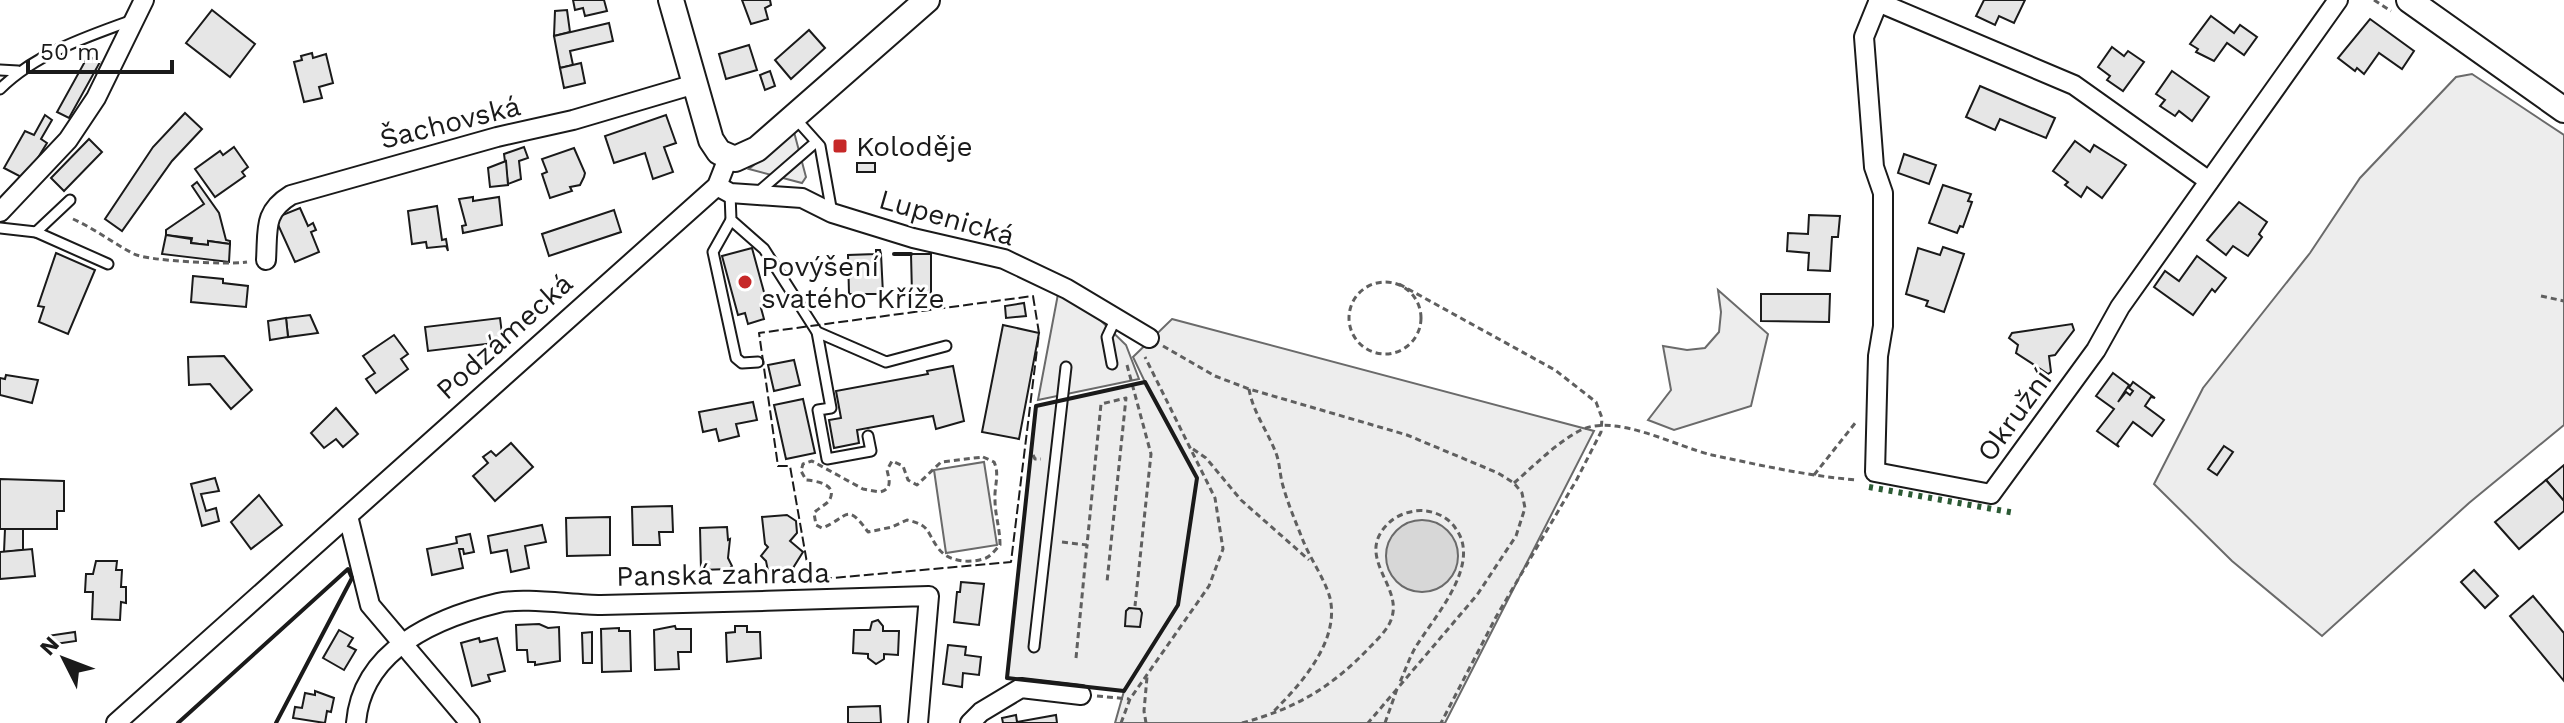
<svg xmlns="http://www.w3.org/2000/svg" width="2564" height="723" font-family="'Work Sans',sans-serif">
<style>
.built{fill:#ededed;stroke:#6a6a6a;stroke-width:2}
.water{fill:#d7d7d7;stroke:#6a6a6a;stroke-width:2}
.building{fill:#e6e6e6;stroke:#1a1a1a;stroke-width:2}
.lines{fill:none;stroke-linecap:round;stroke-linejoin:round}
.lane-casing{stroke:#1a1a1a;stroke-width:13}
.street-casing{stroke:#1a1a1a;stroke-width:22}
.secondary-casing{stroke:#1a1a1a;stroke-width:28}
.path{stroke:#5f5f5f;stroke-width:3;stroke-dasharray:6 4;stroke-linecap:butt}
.lane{stroke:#fff;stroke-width:9}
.street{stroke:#fff;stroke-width:18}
.secondary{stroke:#fff;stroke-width:24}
.hedge{stroke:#2b5a34;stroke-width:6;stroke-dasharray:4 6;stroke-linecap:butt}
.fence{stroke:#1a1a1a;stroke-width:2;stroke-dasharray:10 4;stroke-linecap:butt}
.wall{stroke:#1a1a1a;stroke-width:4}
.poi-dot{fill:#c62828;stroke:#fff;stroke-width:3}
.labels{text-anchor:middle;stroke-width:6;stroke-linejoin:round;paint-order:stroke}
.street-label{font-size:28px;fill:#1a1a1a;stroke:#fff}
.poi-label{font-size:28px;fill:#1a1a1a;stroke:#fff;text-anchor:start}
</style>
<rect width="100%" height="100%" fill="#fff"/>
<g class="built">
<path d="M2472,74l92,61v290l-95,78 -147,133 -90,-75 -78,-77 49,-96 107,-135 50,-75 96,-101z"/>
<path d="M794,132l12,45 -4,6 -53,-14z"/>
<path d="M1718,290l50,44 -17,72 -77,24 -26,-10 23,-30 -8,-44 24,4 18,-2 14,-16 2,-20z"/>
<path d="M1058,294l34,18 34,33 13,34 -101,21z"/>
<path d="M1172,319l422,112 -149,292h-330l9,-32 -117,-13 29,-272 109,-24 -12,-25z"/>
<path d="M984,462l13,83 -51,8 -12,-83z"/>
</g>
<circle class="water" cx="1422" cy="556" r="36"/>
<g class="building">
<path d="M573,0h31l3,11 -22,5 -2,-8 -8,2z"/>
<path d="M742,0h28l1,5 -6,3 3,11 -17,5z"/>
<path d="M1984,0h41l-11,23 -15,-7 -4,9 -19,-9z"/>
<path d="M212,10l43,34 -25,33 -44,-34z"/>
<path d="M567,10l3,22 -16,4 1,-25z"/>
<path d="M2211,16l23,17 6,-8 17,12 -13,18 -17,-12 -13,18 -18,-9 2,-3 -8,-5z"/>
<path d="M2370,19l44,32 -12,18 -23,-16 -15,21 -7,-6 -2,3 -17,-13z"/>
<path d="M609,23l4,18 -43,10 3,14 -13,3 -6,-32z"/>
<path d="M809,30l16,18 -34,31 -16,-19z"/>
<path d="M749,45l8,25 -31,9 -7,-25z"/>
<path d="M2112,47l12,9 4,-5 16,11 -21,29 -16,-11 3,-4 -12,-9z"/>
<path d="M312,53l1,5 13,-4 7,29 -14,4 3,11 -18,4 -10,-40 8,-2 -1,-4z"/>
<path d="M88,56l12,6 -31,56 -12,-6z"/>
<path d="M581,63l4,20 -21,5 -4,-20z"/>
<path d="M770,71l5,15 -10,4 -5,-15z"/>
<path d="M2172,71l37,26 -17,24 -13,-10 -4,5 -15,-10 5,-6 -9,-6z"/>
<path d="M1980,86l75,32 -9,20 -46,-19 -5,11 -29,-13z"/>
<path d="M185,113l17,16 -30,32 -50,70 -17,-12 48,-72z"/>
<path d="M45,115l7,5 -11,19 6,4 -22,36 -21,-11 21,-37 9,4z"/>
<path d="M666,115l10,28 -12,4 9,25 -20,7 -8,-26 -31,10 -9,-27z"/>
<path d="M89,139l13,13 -38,39 -13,-13z"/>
<path d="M2075,141l15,11 4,-7 32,20 -24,33 -15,-11 -6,10 -16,-12 3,-3 -15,-11z"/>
<path d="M234,147l14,20 -6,5 3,4 -30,21 -20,-28 25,-18 3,4z"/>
<path d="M524,147l4,11 -9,3 2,18 -13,5 -4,-30z"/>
<path d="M574,148l11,25 -1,4 -4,8 -10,2 2,4 -22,7 -8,-24 5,-2 -5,-13z"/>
<path d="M1904,154l32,11 -7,19 -31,-11z"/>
<path d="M506,161l2,24 -18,2 -2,-19z"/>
<rect x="857" y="163" width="18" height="9"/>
<path d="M197,182l22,31 7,27 4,1v3l-22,-3v4l-17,-2 1,-5 -26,-3v-5l38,-26 -12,-18z"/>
<path d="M1943,185l28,9 -3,7 4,1 -9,25 -3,-1 -3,7 -28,-10z"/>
<path d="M473,197v4l26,-4 3,28 -39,8 -1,-7 4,-1 -7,-26z"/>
<path d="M2239,202l28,20 -8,12 3,3 -14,19 -15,-10 -7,9 -19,-15z"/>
<path d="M437,206l5,34 4,-1 2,12 -2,-5 -19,2 -1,-6 -14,2 -4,-33z"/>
<path d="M300,208l8,18 5,-3 3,7 -5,2 8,20 -24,10 -20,-44z"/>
<path d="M614,210l7,22 -72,24 -7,-22z"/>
<path d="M1809,215l31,1 -2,21h-6l-2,34 -22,-1 1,-17 -22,-2 1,-18 20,1z"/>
<path d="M166,235l25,4v4l17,2v-4l22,3 -1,18 -67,-8z"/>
<path d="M1943,247l21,7 -20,58 -18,-6 2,-5 -22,-7 12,-46 22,7z"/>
<path d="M752,248l16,59 -7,1 3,11 -16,5 -3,-11 -7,2 -16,-59z"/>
<path d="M876,250h4l1,4 2,40h-34l-1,-39 28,-1z"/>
<path d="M56,253l39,17 -27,64 -29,-12 5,-15 -6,-1z"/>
<path d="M911,254h20v39l-19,1z"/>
<path d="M2197,256l29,22 -11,14 -3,-3 -19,26 -39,-28 11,-16 14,10z"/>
<path d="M193,276l30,3v4l25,3 -2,21 -55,-5z"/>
<path d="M1761,294h69l-1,28 -68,-1z"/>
<path d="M1024,303l2,13 -20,2 -1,-12z"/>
<path d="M310,315l8,18 -30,4 -2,-19z"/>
<path d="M286,318l2,19 -18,3 -2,-19z"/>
<path d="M500,318l3,24 -75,9 -3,-24z"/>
<path d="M2072,324l2,6 -19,25 -6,1 2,16 -3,2 -32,-21 2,-8 -9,-7 3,-5z"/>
<path d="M1003,325l36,8 -20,106 -37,-7z"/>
<path d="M394,335l14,19 -7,5 7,10 -32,24 -10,-14 9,-6 -12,-17z"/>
<path d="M224,356l28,34 -21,19 -21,-25 -21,1 -1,-28z"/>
<path d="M794,360l6,25 -26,6 -6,-26z"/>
<path d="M953,366l11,55 -28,8 -3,-13 -76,14 2,13 -25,5 -5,-28 12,-2 -5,-27 92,-17 -1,-3z"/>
<path d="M2113,373l16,12 -11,17 8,-10 4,3 3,-4 -4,-3 4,-6 22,16 -4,-1 -6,9 19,14 -12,16 -19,-14 -16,22 2,3 -22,-16 17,-22 -18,-13z"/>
<path d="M6,375l32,5 -6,23 -32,-8v-17l5,1z"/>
<path d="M803,399l12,54 -29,6 -12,-54z"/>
<path d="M753,402l4,18 -21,4 3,12 -20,5 -3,-12 -13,3 -4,-20z"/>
<path d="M336,408l22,26 -15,13 -7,-8 -12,9 -13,-15z"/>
<path d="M511,443l22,24 -38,34 -22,-25 15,-13 -5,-6 8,-6 5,5z"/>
<path d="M2224,446l9,6 -16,23 -9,-6z"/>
<path d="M2564,465v36l-18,-21z"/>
<path d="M215,478l4,13 -18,3 5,17 10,-3 3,13 -17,5 -11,-42z"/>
<path d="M0,479l64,2v30h-7v18h-57z"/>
<path d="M2546,480l18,21v10l-45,38 -24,-27z"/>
<path d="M259,495l23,30 -31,24 -20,-27z"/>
<path d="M672,506l1,26h-14l1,13h-27l-1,-38z"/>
<path d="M787,515l9,6 1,12 -7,8 13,11 -10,16 -9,7 -6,-5 -10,1 -2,-10 -5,-5 7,-9 -3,-3 -3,-27z"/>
<path d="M610,517v38l-43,1 -1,-38z"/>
<path d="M542,525l4,17 -21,4 4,22 -18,4 -4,-22 -16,3 -3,-17z"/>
<path d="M727,527l1,13 2,-1 -2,19 4,8 -3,3 -28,1 -1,-42z"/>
<path d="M5,529h18v21l-19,2z"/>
<path d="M470,534l4,18 -10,2 -1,-5h-4l4,19 -31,7 -5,-26 30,-6 -1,-6z"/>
<path d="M32,549l3,27 -35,3v-27z"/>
<path d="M96,561h21l-1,9h6l-1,17h5v16l-5,-1 -1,18 -28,-1 1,-27h-8l1,-18h7z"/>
<path d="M2474,570l24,26 -13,12 -24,-26z"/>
<path d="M961,582l23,2 -5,41 -25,-3 3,-30h3z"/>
<path d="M2533,596l31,37v48l-54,-65z"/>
<path d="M1129,608l11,1 2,4 -2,14 -15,-1 1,-15z"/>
<path d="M878,620l5,6v5h16l-1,24 -14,-1v5l-8,5 -8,-6v-4l-15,-1 1,-23h16l2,-8z"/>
<path d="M539,624l9,4 11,-1 1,34 -25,4v-3h-7l-1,-12h-10l-1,-25z"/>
<path d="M675,626l1,3h15v23h-13l1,17 -24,1 -1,-40z"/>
<path d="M735,626h12v6h13l1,26 -34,4 -1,-29 9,-1z"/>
<path d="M619,628v3h11l1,40 -29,1 -1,-43z"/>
<path d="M339,630l14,8 -5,8 8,4 -12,20 -21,-12z"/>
<path d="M75,632l1,9 -28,4 -1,-9z"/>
<path d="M592,632v31h-9l-1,-30z"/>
<path d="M479,638l1,4 17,-4 8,33 -17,4 2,6 -18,5 -11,-43z"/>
<path d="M948,645l18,2 -1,8 16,2 -2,18 -16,-2 -1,14 -19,-3z"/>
<path d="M315,691l19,7 -3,14 -4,-1 -2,12 -32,-5 2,-11 7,1 3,-15 10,2z"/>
<path d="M880,706l1,17h-33v-16z"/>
<path d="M1016,715l1,7 39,-7 1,8h-54l-1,-5z"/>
</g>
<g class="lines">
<g class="lane-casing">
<g id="lane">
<path d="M0,70l18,1"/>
<path d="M0,89c34,-34 85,-52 130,-68"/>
<path d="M795,118l25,28 12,67"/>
<path d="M730,193l1,27 33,29 53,83 14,76 -13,2 9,49 44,-8 -3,-15"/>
<path d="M756,194l60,-52"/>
<path d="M731,220l-18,32 23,106 6,5 16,-1"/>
<path d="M0,228l36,4 34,-32"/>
<path d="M36,232l72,32"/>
<path d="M817,332l69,30 60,-16"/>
<path d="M1112,364l-5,-27 9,-19"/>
<path d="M1034,647l32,-280"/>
</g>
</g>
<g class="street-casing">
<g id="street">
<path d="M1879,0l-15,37 10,130 9,26v133l-5,30 -3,116 116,22 105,-144 24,-43 218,-307"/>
<path d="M1878,2l196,83 135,96"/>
<path d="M717,186l13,7 72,5 30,15 81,25 91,21 63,30 82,49"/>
<path d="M0,212l68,-72 28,-42 48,-98"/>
<path d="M266,260c2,-31 -3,-48 25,-65l206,-58 76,-17 122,-36"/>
<path d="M348,516l22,89 100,118"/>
<path d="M116,723l601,-537 11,-28"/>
<path d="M356,723c6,-73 80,-105 142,-120 25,-6 75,2 103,2 109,-2 219,-6 328,-9l-11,127"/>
<path d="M970,723l11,-11 40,-24 60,7"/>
</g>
</g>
<g class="secondary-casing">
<g id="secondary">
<path d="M671,0l40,140 8,12 16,7 22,-10 170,-149"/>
<path d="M2409,0l155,110"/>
</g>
</g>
<g class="path">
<path d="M2374,0l17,11"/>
<path d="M73,219c22,10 40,24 61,35 14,7 94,11 113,8"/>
<path d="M792,265l16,9"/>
<circle cx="1385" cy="318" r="36"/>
<path d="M1399,284l156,86 41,32 6,16 -1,14 -24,47 -81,138 -55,106"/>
<path d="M2541,296l23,5"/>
<path d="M1163,346l52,30 34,13 158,46 91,38 16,10 8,10 3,15 -9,28 -39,59 -109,128"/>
<path d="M1127,365l24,89 -16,152"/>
<path d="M1249,389c4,24 20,44 28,67 3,10 3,20 6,30 5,18 12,34 19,52 7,19 23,41 28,60 10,44 -30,87 -58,115"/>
<path d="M1193,449l13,9 35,42 68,60"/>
<path d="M1033,455l2,4h6"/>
<path d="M983,457l11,5c6,12 0,25 1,38 0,15 5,28 5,45 -4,4 -9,11 -14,13 -16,6 -38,4 -48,-10 -12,-17 -8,-23 -31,-28l-15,7 -24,5c-22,-31 -20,-14 -46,-4l-6,-3 -2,-12c4,-5 14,-9 16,-14 7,-15 -14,-18 -24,-19l-5,-9 2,-7 9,-3 51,28 17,3c13,-3 9,-13 7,-22l5,-9 11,5 5,14 9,5 24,-23z"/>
<path d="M1814,475l42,-53"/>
<path d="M1514,483c21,-18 43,-41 67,-53 35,-17 96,17 131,25 47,10 96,21 145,25"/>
<path d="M1062,542l25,3 14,-141 25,-6 -19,184"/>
<path d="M1076,658l11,-113"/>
<path d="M1097,696l32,3"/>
<path d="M1121,723l9,-24 79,-113 14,-37 -8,-51 -70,-141"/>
<path d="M1146,723l-2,-12 3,-34"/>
<path d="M1242,723c55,-15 90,-36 129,-77 8,-8 18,-18 21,-29 10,-33 -40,-62 -1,-96 8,-7 24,-12 35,-10 11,1 24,8 30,18 26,36 -22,88 -41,119 -6,11 -10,23 -15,34"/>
<path d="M1385,723l12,-34"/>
</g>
<use href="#lane" class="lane"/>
<use href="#street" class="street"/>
<use href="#secondary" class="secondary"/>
<path class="hedge" d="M1869,487l146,26"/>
<path class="fence" d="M1033,296l6,37 -28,229 -201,18 -20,-114h-12l-19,-133z"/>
<g class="wall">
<path d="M894,254h17"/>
<path d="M1145,382l52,96 -19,127 -54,86 -117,-13 29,-272z"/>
<path d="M178,723l170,-154 4,9 -76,145"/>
</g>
</g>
<g class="poi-dot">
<rect x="832" y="138" width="16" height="16" rx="4"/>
<circle cx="745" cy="282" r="8"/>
</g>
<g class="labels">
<g class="street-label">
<text transform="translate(450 122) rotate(-14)" y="10">Šachovská</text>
<text transform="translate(947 217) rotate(16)" y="10">Lupenická</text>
<text transform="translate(504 336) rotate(-42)" y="10">Podzámecká</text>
<text transform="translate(2014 415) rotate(-54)" y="10">Okružní</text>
<text transform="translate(723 574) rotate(-1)" y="10">Panská zahrada</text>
</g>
<g class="poi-label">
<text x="856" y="156">Koloděje</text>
<text x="761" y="276">Povýšení<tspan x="761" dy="32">svatého Kříže</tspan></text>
</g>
</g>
<g transform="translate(64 659) rotate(312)" stroke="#ffffff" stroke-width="6" paint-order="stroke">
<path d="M0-6L14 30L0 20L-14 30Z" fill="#1a1a1a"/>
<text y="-12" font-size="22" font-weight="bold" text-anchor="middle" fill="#1a1a1a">N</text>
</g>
<path d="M28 60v12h144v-12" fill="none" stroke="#1a1a1a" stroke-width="4"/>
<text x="40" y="60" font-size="24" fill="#1a1a1a" stroke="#ffffff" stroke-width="6" paint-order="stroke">50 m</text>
</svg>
